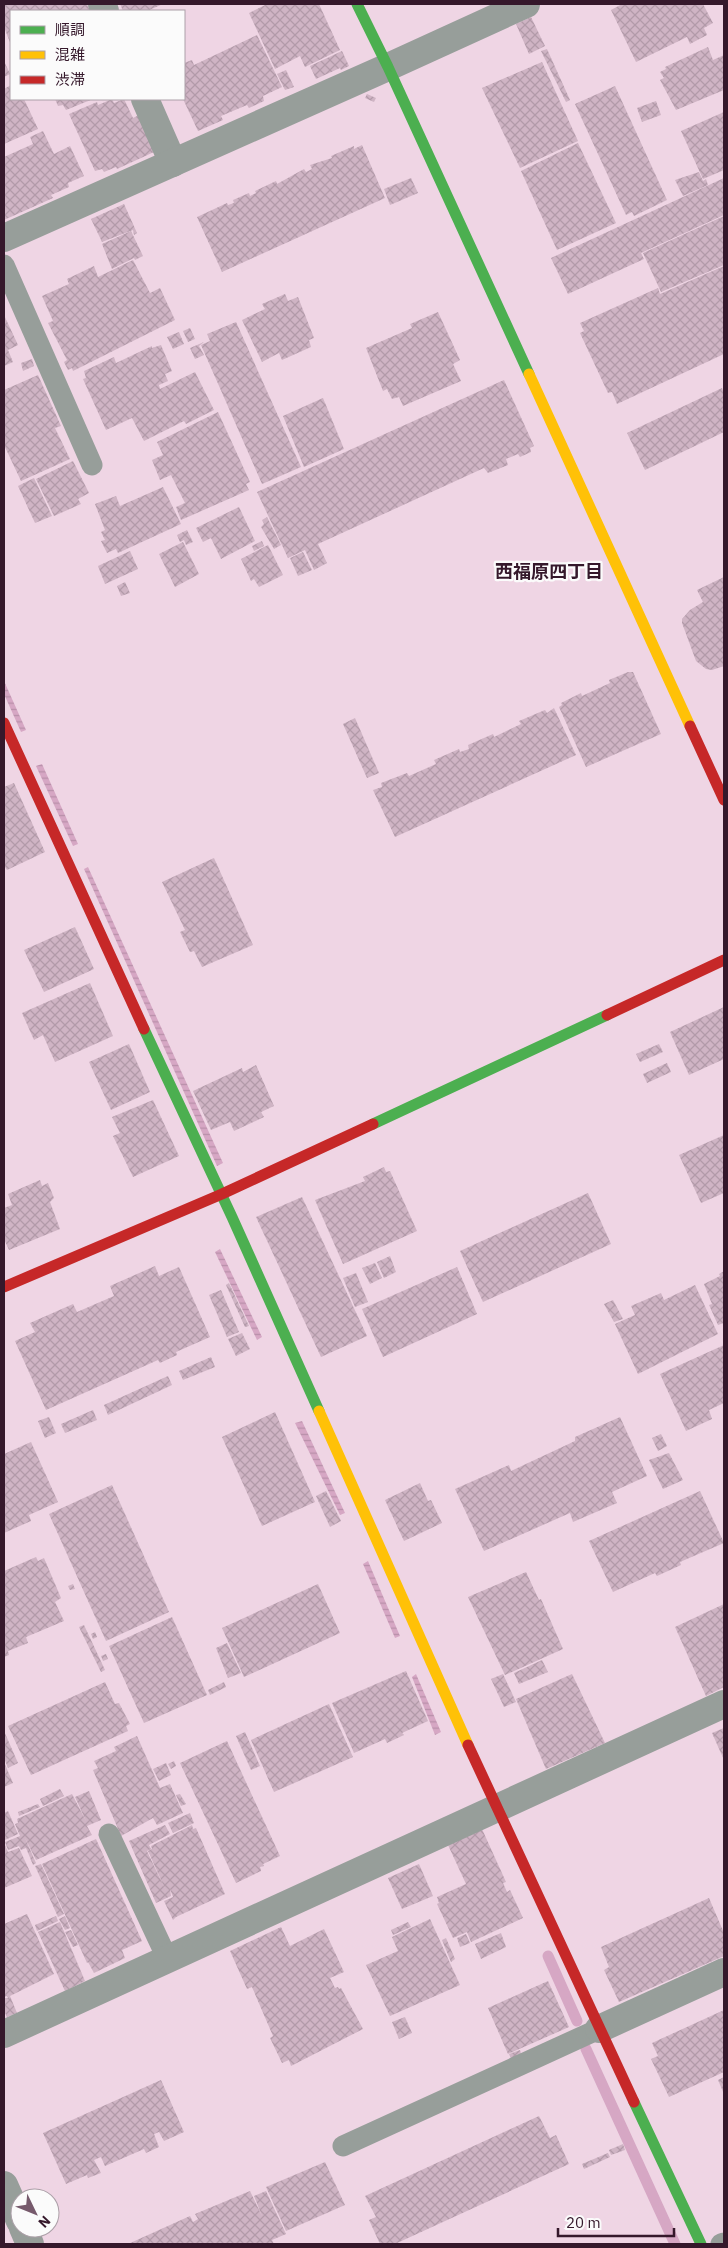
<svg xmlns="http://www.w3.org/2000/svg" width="728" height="2248" font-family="'IBM Plex Sans','Noto Sans JP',sans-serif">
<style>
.water{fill:url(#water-rules)}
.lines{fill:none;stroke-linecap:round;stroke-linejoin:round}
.stream{stroke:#d6a7c4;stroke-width:11}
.building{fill:url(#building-cross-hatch)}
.lane{stroke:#979e9a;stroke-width:21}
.street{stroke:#979e9a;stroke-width:28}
.fast{stroke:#4caf50;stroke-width:11}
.slow{stroke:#ffc107;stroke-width:11}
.jam{stroke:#c62828;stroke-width:11}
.labels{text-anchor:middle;stroke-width:4.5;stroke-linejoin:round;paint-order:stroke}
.neighbourhood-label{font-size:18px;font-weight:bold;fill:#35182b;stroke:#fbfbfb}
</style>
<defs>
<pattern id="water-rules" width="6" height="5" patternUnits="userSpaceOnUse" patternTransform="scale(1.25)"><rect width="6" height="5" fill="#d6a7c4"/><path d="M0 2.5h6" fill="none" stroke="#b88fa9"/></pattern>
<pattern id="building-cross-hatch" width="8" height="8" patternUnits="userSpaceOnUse" patternTransform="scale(1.25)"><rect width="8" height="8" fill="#cfb4c4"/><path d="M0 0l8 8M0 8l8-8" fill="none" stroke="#b29aa9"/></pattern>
</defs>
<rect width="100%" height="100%" fill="#efd5e4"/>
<g class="water">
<path d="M4,681l22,49 -5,2 -17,-38z"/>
<path d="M42,764l36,80 -5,2 -37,-80z"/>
<path d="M88,867l135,296 -6,3 -133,-297z"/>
<path d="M220,1249l42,88 -5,3 -42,-88z"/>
<path d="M302,1421l43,92 -5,2 -45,-92z"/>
<path d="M368,1561l32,75 -5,2 -32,-74z"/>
<path d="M416,1674l25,58 -6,3 -23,-58z"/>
</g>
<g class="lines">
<g class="stream">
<path d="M548,1956l29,65"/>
<path d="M586,2049l89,195"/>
</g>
</g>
<g class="building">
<path d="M4,4h83l3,7h-79v34l-7,-18z"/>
<path d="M120,4h43l-16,7h-24z"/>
<path d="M267,4h52l21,46 -35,17 -5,-11 -25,13 -26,-56z"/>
<path d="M622,4h81l10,19 -9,5 3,7 -17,9 -3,-7 -51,25 -25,-52z"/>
<path d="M531,17l14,29 -16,8 -13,-30z"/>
<path d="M257,35l25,52 -19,9 1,5 -15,7 -2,-3 -26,11 2,4 -25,11 -15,-32 1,-36 8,-3 2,5z"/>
<path d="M708,47l5,13 11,-5v35l-48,20 -16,-30 4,-2 -4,-6 6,-3 -1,-2z"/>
<path d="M547,49l23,51 -4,2 -25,-51z"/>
<path d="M342,51l7,15 -8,4 -1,-2 -24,11 -6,-13z"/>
<path d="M4,61l6,13 -6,3z"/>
<path d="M542,62l36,79 -58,27 -38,-80z"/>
<path d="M286,70l8,17 -9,3 -8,-16z"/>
<path d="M11,85v14h13l14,30 -34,15v-55z"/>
<path d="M615,86l52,114 -33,16 -2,-4 -6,3 -51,-111z"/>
<path d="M367,94l9,4 -2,4 -9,-4z"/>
<path d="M55,99h38l-27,11 -3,-5 -5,1z"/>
<path d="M112,99l2,4 10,-4 9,19 6,-3 15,37 -37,17 -1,-2 -12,5 -2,-3 -7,2 -26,-57 28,-12 1,3z"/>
<path d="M656,101l5,14 -19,7 -5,-14z"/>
<path d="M724,112v58l-21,9 -22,-48z"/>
<path d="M43,131l11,23 16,-8 14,30 -16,7 1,4 -18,8 2,3 -49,22v-63l29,-13 -3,-7z"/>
<path d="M578,143l38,80 -59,27 -36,-79z"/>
<path d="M362,145l23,53 -163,74 -25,-55 30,-14 1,2 6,-2 -1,-3 16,-7 1,3 6,-3 -1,-2 21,-10 1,3 27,-15 2,3 6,-3 -2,-4 22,-7 -1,-2 23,-10v3z"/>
<path d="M699,172l4,9 3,-2 2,6 -25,11 -8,-16z"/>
<path d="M411,178l7,15 -28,12 -6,-16z"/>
<path d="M724,178v37l-83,38 3,6 -76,35 -17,-36z"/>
<path d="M124,204l13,29 -3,2 -1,-5 -31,12 -11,-23z"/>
<path d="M724,216v49l-63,27 -18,-39z"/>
<path d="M131,231l12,25 -8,4 -1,-2 -22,11 -10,-25z"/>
<path d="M133,260l17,33 10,-5 15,32 -102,51 -1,-3 -4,2 -4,-8 3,-2 -19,-37 5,-2 -11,-25 27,-12 -2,-5 27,-13 4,11z"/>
<path d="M724,266v88l-107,50 -5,-12 -4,1 -28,-60 4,-2 -4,-8 78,-35 2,6z"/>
<path d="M285,294l3,7 10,-4 16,41 -5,2 2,7 -29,13 -3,-7 -17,9 -20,-42 23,-11 -3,-5z"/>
<path d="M438,312l22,48 -7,4 8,17 -58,25 -4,-9 -7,2 -5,-10 -4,2 -17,-43 46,-20 -2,-4z"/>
<path d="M4,315l14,30 -10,5 5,12 -9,4z"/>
<path d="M236,322l65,145 -39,17 -61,-139 9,-4 -3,-7z"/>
<path d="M190,328l5,11 -7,3 -5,-11z"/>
<path d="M179,332l5,12 -11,5 -6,-12z"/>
<path d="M204,342l-5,4 5,9 -9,4 -5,-11z"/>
<path d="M161,345l11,26 -7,3 3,7 -9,4 1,4 35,-17 19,38 -28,14 -2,-3 -40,20 -12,-23 -26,12 -23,-51 3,-1 -2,-7 30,-14 2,6 36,-17v2z"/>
<path d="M32,359l2,7 -11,5 -2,-8z"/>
<path d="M38,375l23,51 -6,2 15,31 -49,22 -17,-36v-55z"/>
<path d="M504,380l30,66 -4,2 1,4 -11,5 -2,-3 -12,5 2,6 -20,8 -4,-5 -166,76 9,19 -13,7 -9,-20 -17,8 -31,-66z"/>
<path d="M722,388l2,5v39l-79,38 -18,-37z"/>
<path d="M323,398l21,51 -40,18 -21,-51z"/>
<path d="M218,412l32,70 -4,2 3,6 -68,30 -5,-13 9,-4 -14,-28 -11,5 -8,-20 11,-5 -6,-13z"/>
<path d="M73,461l16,32 -11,6 3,5 -27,12 -18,-37z"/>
<path d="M34,478l18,38 -17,7 -17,-37z"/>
<path d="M163,487l18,37 -63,29 -2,-4 -9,4 -6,-12 4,-1 -4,-8 4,-2 -10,-26 21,-8 4,10z"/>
<path d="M239,507l16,34 -34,18 -10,-21 -8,4 -7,-14z"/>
<path d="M267,517l14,28 -7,4 -13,-22 3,-3 -2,-4z"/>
<path d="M187,530l6,12 -7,3 -2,-5 -4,2 -3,-7z"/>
<path d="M262,541l2,5 -10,5 -2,-5z"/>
<path d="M183,542l16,32 -24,13 -16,-33z"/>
<path d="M268,545l15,30 -24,12 -5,-8 -3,2 -10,-22z"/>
<path d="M130,551l8,18 -33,15 -7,-18z"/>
<path d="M303,552l9,18 -14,6 -8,-18z"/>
<path d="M724,577v89l-12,4 -6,-1 -10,-8 -14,-38v-4l8,-9 13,-8 -6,-12z"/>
<path d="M125,582l5,11 -9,3 -4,-10z"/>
<path d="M628,672h5l28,62 -75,33 -27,-60 3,-2 -1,-2 20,-10 1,3 28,-13 -1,-3z"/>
<path d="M554,708l22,47 -181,82 -22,-47 9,-3 -1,-4 26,-10 2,3 27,-12 -2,-4 25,-11 1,3 9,-3 -1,-4 25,-11 1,3 27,-13 -2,-3 26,-11 2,3z"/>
<path d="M355,718l24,55 -12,5 -24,-54z"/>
<path d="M14,783l31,69 -38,18 -2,-3 -1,1v-81z"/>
<path d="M214,858l39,87 -51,22 -8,-16 -4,1 -10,-20 5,-2 -23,-48z"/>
<path d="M75,927l19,42 -50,23 -20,-42z"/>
<path d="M90,983l23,53 -58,26 -12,-27 -9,5 -12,-27z"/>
<path d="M724,1007v52l-35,16 -19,-43z"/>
<path d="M129,1044l21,48 -39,18 -22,-48z"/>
<path d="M659,1044l4,8 -23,10 -4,-8z"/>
<path d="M667,1063l4,9 -24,11 -4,-9z"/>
<path d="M256,1065l18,41 -13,6 3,5 -30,14 -4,-9 -19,8 -18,-39 49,-23 1,4z"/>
<path d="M153,1100l26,56 -46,21 -20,-41 7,-3 -8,-16z"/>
<path d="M724,1135v58l-23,10 -22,-48z"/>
<path d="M384,1167l2,5 4,-1 27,60 -74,33 -28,-64 50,-19 -2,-4z"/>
<path d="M40,1180l2,6 6,-3 6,15 -4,4 10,27 -51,21 -5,-11v-31l8,-3 -4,-11z"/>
<path d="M588,1193l23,51 -128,58 -23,-51z"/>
<path d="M302,1197l65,139 -46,21 -65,-140z"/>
<path d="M390,1256l6,16 -12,6 -7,-16z"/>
<path d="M375,1263l7,15 -12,6 -8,-16z"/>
<path d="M155,1266l4,10 20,-9 31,70 -34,15 1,3 -17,8 -2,-3 -112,50 -31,-69 20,-9 -5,-9 43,-19 4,8 37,-16 -4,-10z"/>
<path d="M457,1267l20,47 -94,43 -21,-48z"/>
<path d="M724,1271v52l-6,2 -9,-20 3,-1 -8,-20 16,-8 -1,-2z"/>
<path d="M356,1273l12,29 -13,5 -12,-29z"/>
<path d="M229,1283l20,43 -4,1 -19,-42z"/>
<path d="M695,1285l23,49 -80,40 -23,-50 20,-9 -4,-9 30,-13 3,7z"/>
<path d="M221,1290l18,42 -12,5 -18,-42z"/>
<path d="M613,1300l10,19 -9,3 -10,-18z"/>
<path d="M242,1333l8,16 -14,7 -8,-17z"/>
<path d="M724,1345v58l-15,7 3,9 -26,12 -26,-57z"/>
<path d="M211,1357l4,10 -32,13 -4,-9z"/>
<path d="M168,1376l4,9 -64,30 -4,-10z"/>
<path d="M93,1410l4,10 -32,13 -4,-9z"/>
<path d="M275,1412l40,90 -53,24 -40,-89z"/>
<path d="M49,1417l7,16 -11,5 -7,-17z"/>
<path d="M620,1417l27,59 -35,16 5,11 -44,19 -3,-9 -86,38 -29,-62 54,-24 2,6 64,-30v-4z"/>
<path d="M661,1434l6,12 -9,5 -6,-13z"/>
<path d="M31,1442l27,60 -29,13 2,6 -27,12v-79z"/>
<path d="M669,1453l14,27 -20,9 -14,-29z"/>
<path d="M420,1483l8,18 3,-1 11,23 -38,18 -19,-41z"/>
<path d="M112,1485l57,127 -63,29 -57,-127z"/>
<path d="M326,1491l15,30 -11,6 -14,-31z"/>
<path d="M700,1491l24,52 -44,19 1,3 -24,11 -2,-3 -42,19 -24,-51z"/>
<path d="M36,1557l2,4 6,-3 17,40 -6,4 9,19 -38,16 2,6 -20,8 1,4 -5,2v-86z"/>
<path d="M526,1572l13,28 2,-1 22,50 -58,26 -37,-78z"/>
<path d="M73,1584l2,5 -5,1 -2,-4z"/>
<path d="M318,1584l22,49 -96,44 -22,-49z"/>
<path d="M724,1604v83l-18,9 -31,-69z"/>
<path d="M172,1617l35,78 -63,28 -35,-77z"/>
<path d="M84,1625l21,45 -4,2 -22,-45z"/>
<path d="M95,1632l2,5 -4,2 -2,-5z"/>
<path d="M227,1643l14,30 -13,5 -12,-30z"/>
<path d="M106,1654l2,5 -5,2 -2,-5z"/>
<path d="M542,1660l6,12 -29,12 -5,-11z"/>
<path d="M406,1671l22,50 -26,12 2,2 -17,8 -2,-4 -31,14 -22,-50z"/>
<path d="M503,1674l13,28 -12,5 -13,-28z"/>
<path d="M572,1674l33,69 -59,26 -30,-70z"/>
<path d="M105,1682l10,22 4,-1 11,21 -4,2 2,5 -97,44 -23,-49z"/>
<path d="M224,1682l2,5 -16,8 -2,-5z"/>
<path d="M329,1704l24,53 -79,35 -23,-52z"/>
<path d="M724,1728v32l-12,-27z"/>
<path d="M4,1731l14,32 -10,5 -4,-10z"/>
<path d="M245,1732l15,34 -9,4 -15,-34z"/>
<path d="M137,1736l23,52 10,-4 13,29 -26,12 -4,-7 -32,18 -28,-66 5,-2 -4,-7 22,-10 -2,-4z"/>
<path d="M227,1741l53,115 -17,8 1,2 -4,1 1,4 -25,12 -56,-120z"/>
<path d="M174,1761l2,5 -5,3 -3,-5z"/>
<path d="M4,1762l9,21 -9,4z"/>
<path d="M166,1763l5,12 -12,6 -6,-12z"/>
<path d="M60,1789l4,7 -21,10 -3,-7z"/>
<path d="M89,1791l12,29 -14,6 5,9 -56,25 -11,-22 11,25 -3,2 -7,-17 -5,2 -2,-4 -11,4 -3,-8 15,-6 -5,-12 3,-1 -1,-4 55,-25 14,27 -11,-24z"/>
<path d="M180,1794l6,10 -5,2 -5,-11z"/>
<path d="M38,1804l2,3 -21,9 -1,-4z"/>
<path d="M8,1811l10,23 -13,6 -1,-27z"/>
<path d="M190,1813l4,10 -21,10 -5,-10z"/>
<path d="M165,1825l5,9 -21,11 2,4 -4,2 19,40 -18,-40 4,-2 -1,-3 41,-21 1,4 3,-1 29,66 -49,23 -3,3 -9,-19 9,-4 -3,-8 1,7 -15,7 -27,-62z"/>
<path d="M482,1829l24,53 -3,1 4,9 3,-2 13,28 -52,24 -4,-10 -14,6 -16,-34 2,-1 -2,-6 29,-13 -18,-39z"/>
<path d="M96,1839l46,102 -20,9 3,8 -31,15 -6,-11 -1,1 -45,-99z"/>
<path d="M4,1843l4,9 11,-4 13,28 -28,12z"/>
<path d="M41,1864l23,50 -6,3 -23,-51z"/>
<path d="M419,1864l14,32 -31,13 -14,-31z"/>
<path d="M709,1898l15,35v23l-105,46 -15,-32 5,-3 -8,-20z"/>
<path d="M27,1914l27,60 -44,22 7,17 -10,4 -3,-6v-13h4l-1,-2 -3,1v-73z"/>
<path d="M56,1916l2,5 -21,10 -2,-6z"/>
<path d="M65,1916l5,12 -5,2 -6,-11z"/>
<path d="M430,1919l30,66 -70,31 -24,-51 32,-14 -6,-14z"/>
<path d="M60,1922l25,59 -20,10 -27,-59z"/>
<path d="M408,1922l3,5 -18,8 -2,-5z"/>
<path d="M281,1927l9,19 34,-17 20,43 -14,6 5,10 3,-1 1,2 2,-1 22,41 -72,37 -2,-6 -7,3 -12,-25 3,-2 -21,-49 -5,2 -17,-38z"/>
<path d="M71,1930l7,15 -5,2 -8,-15z"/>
<path d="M501,1933l5,14 -25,12 -6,-15z"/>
<path d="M466,1934l4,9 -10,4 -3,-9z"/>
<path d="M446,1938l9,21 -4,3 -9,-22z"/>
<path d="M548,1981l21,46 -61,27 -20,-46z"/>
<path d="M724,2010v62l-55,25 -18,-38 7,-3 -6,-13z"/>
<path d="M405,2017l7,16 -13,6 -7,-17z"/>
<path d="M520,2050l1,4 -10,5 -2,-5z"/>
<path d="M724,2077v17l-6,-14z"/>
<path d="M161,2080l23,52 -20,9 -5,-9 -5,2 5,13 -13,6 -2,-4 -39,17 -4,-9 -7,3 7,13 -13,5 -1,-3 -21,9 -23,-51z"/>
<path d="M539,2116l11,22 6,-3 13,29 -174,80h-15l-11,-24 7,-3 -11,-21z"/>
<path d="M623,2144l2,6 -14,5 -2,-5z"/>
<path d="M608,2153l2,4 -26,12 -2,-5z"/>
<path d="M325,2162l20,43 -59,26 -20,-44z"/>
<path d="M250,2191l12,25 -8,-20 12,-5 20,43 -14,6 2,4h-146l62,-28 3,6 5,-3 -3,-5z"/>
</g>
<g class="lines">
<g class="lane">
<path d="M4,265l88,200"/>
<path d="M109,1834l58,124"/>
<path d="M343,2146l256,-117"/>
<path d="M721,2244l3,-1"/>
</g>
<g class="street">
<path d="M102,4l3,7"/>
<path d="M145,99l28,64"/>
<path d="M4,238l384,-171 138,-63"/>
<path d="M599,2029l125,-57"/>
<path d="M4,2034l720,-330"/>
<path d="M4,2185l16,36"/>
<path d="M23,2228l7,16"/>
</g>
<g class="fast">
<path d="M357,4l31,63 141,307"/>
<path d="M144,1029l88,188 87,194"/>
<path d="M373,1124l234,-109"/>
<path d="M634,2102l67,142"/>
</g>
<g class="slow">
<path d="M529,374l161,352"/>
<path d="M319,1411l149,334"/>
</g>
<g class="jam">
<path d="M4,723l140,306"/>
<path d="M690,726l34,74"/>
<path d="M607,1015l117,-55"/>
<path d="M4,1287l218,-93 151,-70"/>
<path d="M468,1745l166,357"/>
</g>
</g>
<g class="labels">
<g class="neighbourhood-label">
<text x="549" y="578">西福原四丁目</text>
</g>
</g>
<rect width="728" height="2248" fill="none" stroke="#35182b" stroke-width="10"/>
<rect x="10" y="10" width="175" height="90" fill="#fbfbfb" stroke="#aca0a8"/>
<rect x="20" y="26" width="25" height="8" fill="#4caf50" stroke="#aca0a8"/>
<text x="55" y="35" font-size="15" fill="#35182b">順調</text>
<rect x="20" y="51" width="25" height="8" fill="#ffc107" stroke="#aca0a8"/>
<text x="55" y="60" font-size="15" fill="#35182b">混雑</text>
<rect x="20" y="76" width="25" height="8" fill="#c62828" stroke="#aca0a8"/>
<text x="55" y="85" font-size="15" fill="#35182b">渋滞</text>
<g transform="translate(35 2213) rotate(133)"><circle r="24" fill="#fbfbfb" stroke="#aca0a8"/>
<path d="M0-4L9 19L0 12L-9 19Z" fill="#765a6c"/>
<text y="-8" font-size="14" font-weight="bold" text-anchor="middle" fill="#35182b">N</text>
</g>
<path d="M558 2228v8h116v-8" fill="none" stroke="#35182b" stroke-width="2.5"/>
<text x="566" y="2228" font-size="15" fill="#35182b" stroke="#fbfbfb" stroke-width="4" paint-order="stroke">20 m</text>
</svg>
